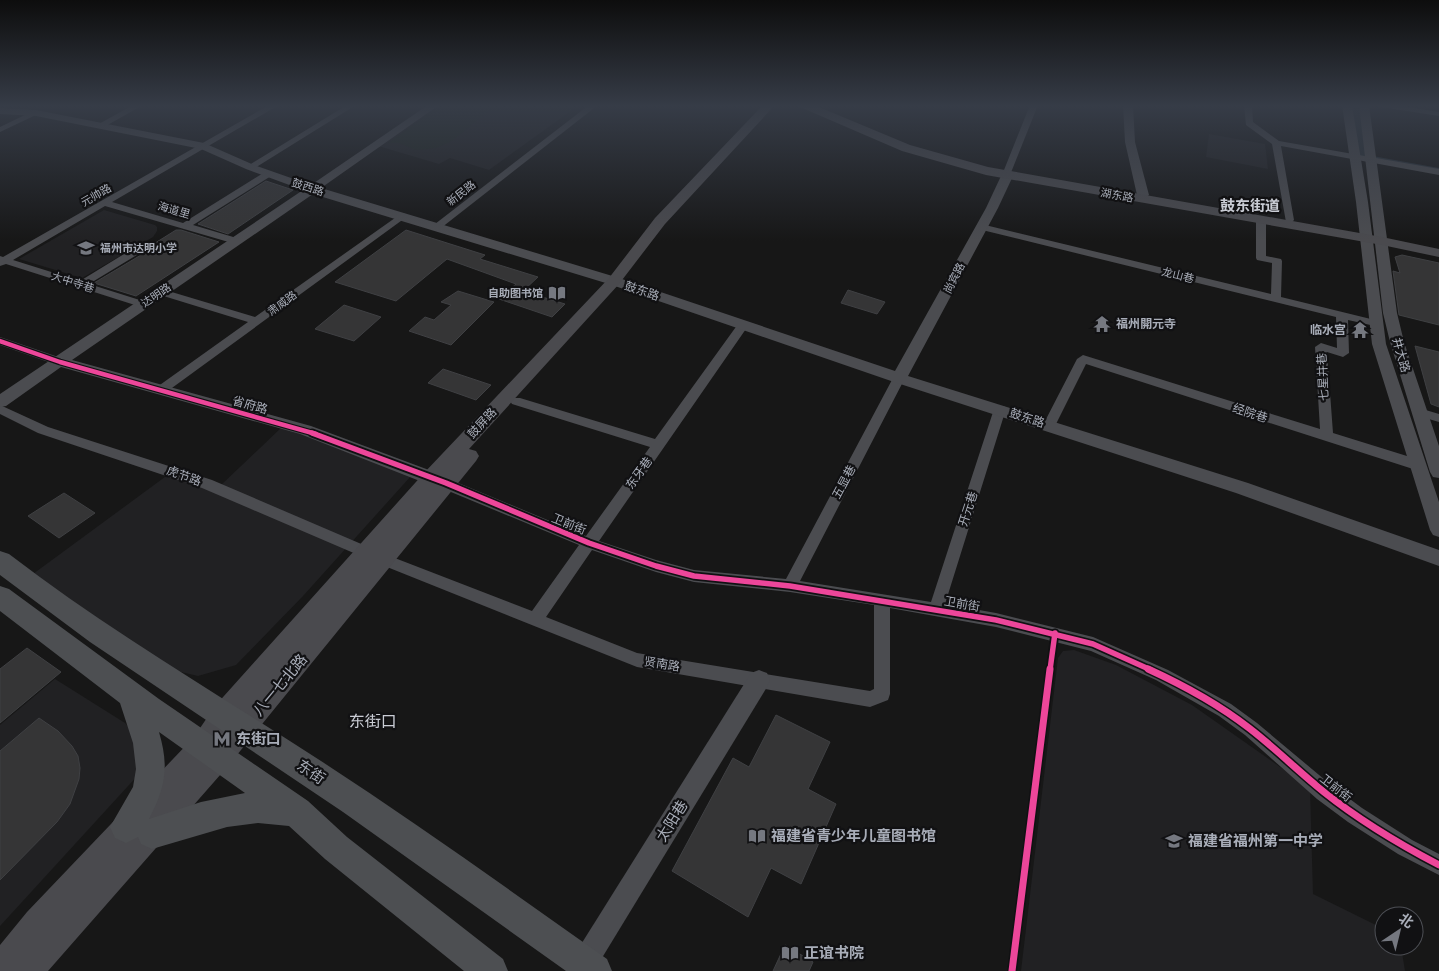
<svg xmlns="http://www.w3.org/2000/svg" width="1439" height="971" font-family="Arial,'Noto Sans SC',sans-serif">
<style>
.built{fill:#212123}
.green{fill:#1d241e}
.water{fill:#2a3239}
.building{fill:#353536;stroke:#3f4043}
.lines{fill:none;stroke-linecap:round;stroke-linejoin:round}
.minor{fill:#4b4c50;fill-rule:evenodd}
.tertiary{fill:#4b4c50;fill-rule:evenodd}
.secondary{fill:#4a4a4e;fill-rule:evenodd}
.primary{fill:#4d4f52;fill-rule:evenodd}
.cycleway-far2-casing{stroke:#111113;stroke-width:7}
.cycleway-far1-casing{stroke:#111113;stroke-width:9}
.cycleway-casing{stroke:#111113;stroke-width:10}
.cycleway-far2{stroke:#ed469a;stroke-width:4.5}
.cycleway-far1{stroke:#ed469a;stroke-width:5.5}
.cycleway{stroke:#ed469a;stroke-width:7}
.labels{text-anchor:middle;stroke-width:4.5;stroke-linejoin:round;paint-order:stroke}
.far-street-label{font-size:11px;fill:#a8adb8;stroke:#111113}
.far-poi-label{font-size:11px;font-weight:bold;fill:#a8adb8;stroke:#111113;text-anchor:start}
.street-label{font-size:12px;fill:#a8adb8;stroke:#111113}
.poi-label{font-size:12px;font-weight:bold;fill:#a8adb8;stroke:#111113;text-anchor:start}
.far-district-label{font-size:15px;font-weight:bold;fill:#c9ccd4;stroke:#111113}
.near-street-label{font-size:15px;fill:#a8adb8;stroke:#111113}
.near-poi-label{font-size:15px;font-weight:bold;fill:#a8adb8;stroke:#111113;text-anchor:start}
.near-neighbourhood-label{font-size:16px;fill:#c9ccd4;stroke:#111113}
</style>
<rect width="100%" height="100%" fill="#171717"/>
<g class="built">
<path d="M436,105h143l-90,65 -39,-12 -11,6 -61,-18z"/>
<path d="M1209,134l56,10 3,25 -62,-12z"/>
<path d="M104,210l51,15 2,2v4l-4,6 -71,41 -63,-19z"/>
<path d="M282,427l129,49 -108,120 -67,69 -38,11 -34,-8 -131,-94 136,-100 51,12z"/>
<path d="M1074,650l42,15 76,40 118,83 3,106 71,35v17h17l4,25h-384l37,-313 5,-7z"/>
<path d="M55,679l70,44 13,14 1,37 -139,152v-201z"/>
</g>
<path class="green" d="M441,105h55l-44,36 -16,7 -20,2 -17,-7h-11z"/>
<path class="water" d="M1352,105h9l6,50 72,13v3l-80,-15z"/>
<g class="building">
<path d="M266,181l27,9 -65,44 -30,-10z"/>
<path d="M176,230h5l38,12 -83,54 -42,-13 57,-34 1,-4z"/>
<path d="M406,230l79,25 -5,4 58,18 -15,14 42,13 -13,13 -53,-18 17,-15 -69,-25 -51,42 -61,-19z"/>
<path d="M1402,255l37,8v62l-40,-10 -6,-44 7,2 -5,-16z"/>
<path d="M848,290l37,12 -8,12 -36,-11z"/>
<path d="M458,291l36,11 -43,43 -42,-14 16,-14 9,3 17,-15 -10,-3z"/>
<path d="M344,305l37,12 -27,24 -39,-12z"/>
<path d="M1415,346l24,6v55l-8,-3z"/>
<path d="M443,369l48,16 -15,15 -48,-17z"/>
<path d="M64,493l31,20 -36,25 -31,-22z"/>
<path d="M27,648l34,24 -61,51v-54z"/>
<path d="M776,715l54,27 -22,47 28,15 -35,80 -30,-16 -23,49 -76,-46 61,-113 16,9z"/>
<path d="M39,718l19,13 14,15 6,10 2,12 -1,11 -9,25 -13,18 -57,58v-129z"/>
<path d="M785,945l28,17 -4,9h-36z"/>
</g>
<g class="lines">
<g class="minor">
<path d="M133,105h10l-39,22 -7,-2z"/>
<path d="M269,105h10l-167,97 71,21 82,-51h6v4l-78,49 47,14v4h-8l-127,-37 -92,54 67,21 62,-38h8v4l-61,37 57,18 1,2 -1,2h-8l-132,-42 -6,2v-10l3,1z"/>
<path d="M347,105h9l-103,64h-6l-1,-2z"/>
<path d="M589,105h9l-157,123h-6v-4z"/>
<path d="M1030,105h8l-26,65 -1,2h-6l-1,-2z"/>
<path d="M1244,105h8l1,17 26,19 160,28v6l-158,-29 13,74 -2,2h-6l-14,-78 -26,-19z"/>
<path d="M1377,105h19l43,7v4l-58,-9z"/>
<path d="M33,111l7,2 -40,19v-5z"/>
<path d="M402,213l3,1v4l-240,175h-8l-2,-3 2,-3 91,-65 -91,-28 -1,-2 1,-2h8l90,27z"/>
<path d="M1261,217l5,3v36l15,3 1,2 -1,36 98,24 2,2 -6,3 -27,-6 1,33 -6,4 -16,-5 6,81 90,28 2,4 -2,4h-10l-327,-105 -32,64h-10l-1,-3 34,-66 6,-4 237,74 -5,-82 6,-4 16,5 -1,-31 -358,-88 -2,-2 5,-3 290,70 1,-31 -15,-3 -1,-2v-38z"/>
<path d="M742,322l6,4 -149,215 57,19 38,10 92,9 107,-201 6,-4 6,4 -105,203 131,21 63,-193 2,-3h8l2,3 -61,195 51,9 97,24 75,33 63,34 26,19 74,62 31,23 50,32 27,14v21l-41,-21 -50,-32 -31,-23 -72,-64 -26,-19 -63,-36 -65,-29 -95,-24 -106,-19v86l-2,6 -18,7 -233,-40 -260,-104 -175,-75 -164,-55 -38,-19v-9l48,22 164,53 175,75 145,56 47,-66 -145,-60 -2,-4 2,-4 5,-1 5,1 142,59 64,-89 -138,-43 -2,-3 2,-3h8l135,41 83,-115zM592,550l64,22 38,10 96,10 84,13v84l-4,2 -233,-38 -91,-36z"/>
<path d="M0,337l64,22 2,3 -6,4 -60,-21z"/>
<path d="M1419,408l20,6v8l-24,-7 -2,-3z"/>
</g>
<g class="tertiary">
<path d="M428,105h11l-118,83 298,90 276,93 91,-163 15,-32 6,-3 4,1 2,2 -15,32 -90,168 340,107 191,67v16l-203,-73 -342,-111 -285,-98 -296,-90 -241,166 239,66 126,47 3,5 -3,5 -6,1 -6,-1 -125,-49 -239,-67 -55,39 -6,1v-13l303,-204 -57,-21 -45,-20 -165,-33 -36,-2v-6l36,2 168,33 50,22 57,20z"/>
<path d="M1123,105h10l2,37 14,53 -6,4 -6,-4 -12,-53z"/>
<path d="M1342,105h10l16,97 18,142 53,158v35l-6,-2 -3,-5 -58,-186 -16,-142z"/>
<path d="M1359,105h10l28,208 7,29 35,104v32l-6,-1 -3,-5 -40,-130 -7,-29z"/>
<path d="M759,670l8,3 3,7 -3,7 -173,284h-20l-3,-8 4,-9 176,-281z"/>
</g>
<g class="secondary">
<path d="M763,105h12l-110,119 -46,60 -150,165 7,2 3,5 -3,5 -248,305 -180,205h-48v-26l27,-33 167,-175 21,-31 209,-233 185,-195 46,-60z"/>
<path d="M798,105h16l96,40 78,22 394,70 57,12v8l-57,-12 -396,-70 -84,-24 -102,-44z"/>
</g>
<g class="primary">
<path d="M0,551l9,3c99,76 207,139 312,207 97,63 191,131 286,198l5,12h-46l-223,-159 -253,-170 -90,-67z"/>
<path d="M0,586l9,3 150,110 149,102 39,36 156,122 5,12h-44l-139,-112 -36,-33 -31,-3 -31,4 -75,22 -11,-5 -3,-7 -12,6 -11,-5 -5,-11 23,-40 3,-18 -3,-26 -13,-40 -120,-92zM159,732l86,61 -44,9 -52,17c17,-32 20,-53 10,-87z"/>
</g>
<g class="cycleway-far2-casing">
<path id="cycleway-far2" d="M0,341l60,21 256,72"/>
</g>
<g class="cycleway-far1-casing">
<g id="cycleway-far1">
<path d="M312,433l134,50 143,60 67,23 38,10 96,10 206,34 97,24 58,26"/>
<path d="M1050,670l5,-37"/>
</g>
</g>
<g class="cycleway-casing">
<g id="cycleway">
<path d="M1148,669c35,16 70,35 101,59 26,20 49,43 75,64 35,28 75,52 115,73"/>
<path d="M1012,971l38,-302"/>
</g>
</g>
<use href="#cycleway-far2" class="cycleway-far2"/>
<use href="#cycleway-far1" class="cycleway-far1"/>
<use href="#cycleway" class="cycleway"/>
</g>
<linearGradient id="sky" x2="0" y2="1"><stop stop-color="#0d0d0d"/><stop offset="0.44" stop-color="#363c47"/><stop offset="1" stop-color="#363c47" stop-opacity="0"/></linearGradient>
<rect width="1439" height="241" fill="url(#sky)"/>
<defs>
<g id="school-bare" transform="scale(1.35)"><path d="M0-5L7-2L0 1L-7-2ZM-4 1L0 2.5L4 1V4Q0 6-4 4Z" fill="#757880" stroke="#111113" stroke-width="2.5" paint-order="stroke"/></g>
<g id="library-bare" transform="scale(1.35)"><path d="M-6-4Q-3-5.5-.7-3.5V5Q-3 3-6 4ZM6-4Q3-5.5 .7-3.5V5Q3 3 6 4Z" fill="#757880" stroke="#111113" stroke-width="2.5" paint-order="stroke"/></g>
<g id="temple-bare" transform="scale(1.35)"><path d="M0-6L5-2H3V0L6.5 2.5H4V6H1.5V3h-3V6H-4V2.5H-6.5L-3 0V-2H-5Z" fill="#757880" stroke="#111113" stroke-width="2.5" paint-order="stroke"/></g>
<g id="metro-bare" transform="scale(1.35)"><path d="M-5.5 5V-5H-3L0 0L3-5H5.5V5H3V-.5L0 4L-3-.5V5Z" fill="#757880" stroke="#111113" stroke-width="2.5" paint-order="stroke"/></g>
</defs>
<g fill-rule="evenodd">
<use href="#school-bare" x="86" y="248"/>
<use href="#library-bare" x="557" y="293"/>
<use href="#temple-bare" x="1102" y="324"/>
<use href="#temple-bare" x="1360" y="330"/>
<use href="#metro-bare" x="222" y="739"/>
<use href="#library-bare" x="757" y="836"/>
<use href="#school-bare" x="1174" y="841"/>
<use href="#library-bare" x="790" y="953"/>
</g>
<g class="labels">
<g class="far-street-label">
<text transform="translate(308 187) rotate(18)" y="4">鼓西路</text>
<text transform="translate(461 193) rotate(-38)" y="4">新民路</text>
<text transform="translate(96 195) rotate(-30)" y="4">元帅路</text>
<text transform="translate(1117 195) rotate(10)" y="4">湖东路</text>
<text transform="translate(174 210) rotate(16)" y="4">海道里</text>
<text transform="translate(1178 275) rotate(14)" y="4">龙山巷</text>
<text transform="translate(954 278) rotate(-63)" y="4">尚宾路</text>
<text transform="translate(73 282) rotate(18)" y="4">大中寺巷</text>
<text transform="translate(156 295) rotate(-34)" y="4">达明路</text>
<text transform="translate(282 303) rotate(-36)" y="4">肃威路</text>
</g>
<g class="far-poi-label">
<text x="100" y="252">福州市达明小学</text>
<text x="543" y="297" text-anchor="end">自助图书馆</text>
</g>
<g class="street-label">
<text transform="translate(642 291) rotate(19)" y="4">鼓东路</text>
<text transform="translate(1401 355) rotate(74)" y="4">井大路</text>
<text transform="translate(1323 377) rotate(-93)" y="4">七星井巷</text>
<text transform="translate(250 405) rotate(16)" y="4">省府路</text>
<text transform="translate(1250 413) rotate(18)" y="4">经院巷</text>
<text transform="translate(1027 418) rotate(18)" y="4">鼓东路</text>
<text transform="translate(482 423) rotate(-47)" y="4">鼓屏路</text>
<text transform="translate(639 473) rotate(-54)" y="4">东牙巷</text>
<text transform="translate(184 476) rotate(20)" y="4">虎节路</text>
<text transform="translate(844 482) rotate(-62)" y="4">五显巷</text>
<text transform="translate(968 509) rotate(-72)" y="4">开元巷</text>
<text transform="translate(569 524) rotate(22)" y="4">卫前街</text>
<text transform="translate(962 604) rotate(10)" y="4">卫前街</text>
<text transform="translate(662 664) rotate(9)" y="4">贤南路</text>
<text transform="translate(1336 788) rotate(38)" y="4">卫前街</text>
</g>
<g class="poi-label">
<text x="1116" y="328">福州開元寺</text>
<text x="1346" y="334" text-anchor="end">临水宫</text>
</g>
<g class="far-district-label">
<text x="1250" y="211">鼓东街道</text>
</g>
<g class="near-street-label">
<text transform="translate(280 685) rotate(-50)" y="5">八一七北路</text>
<text transform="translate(311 772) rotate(34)" y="5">东街</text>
<text transform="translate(672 821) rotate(-58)" y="5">太阳巷</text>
</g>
<g class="near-poi-label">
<text x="236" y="744">东街口</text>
<text x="771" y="841">福建省青少年儿童图书馆</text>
<text x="1188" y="846">福建省福州第一中学</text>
<text x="804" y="958">正谊书院</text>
</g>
<g class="near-neighbourhood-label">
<text x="373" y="727">东街口</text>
</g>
</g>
<g transform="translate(1399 931) rotate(35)"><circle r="24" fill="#111113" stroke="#4d4f55"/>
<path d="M0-4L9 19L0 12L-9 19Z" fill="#757880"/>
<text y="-8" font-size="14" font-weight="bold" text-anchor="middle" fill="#a8adb8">北</text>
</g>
</svg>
